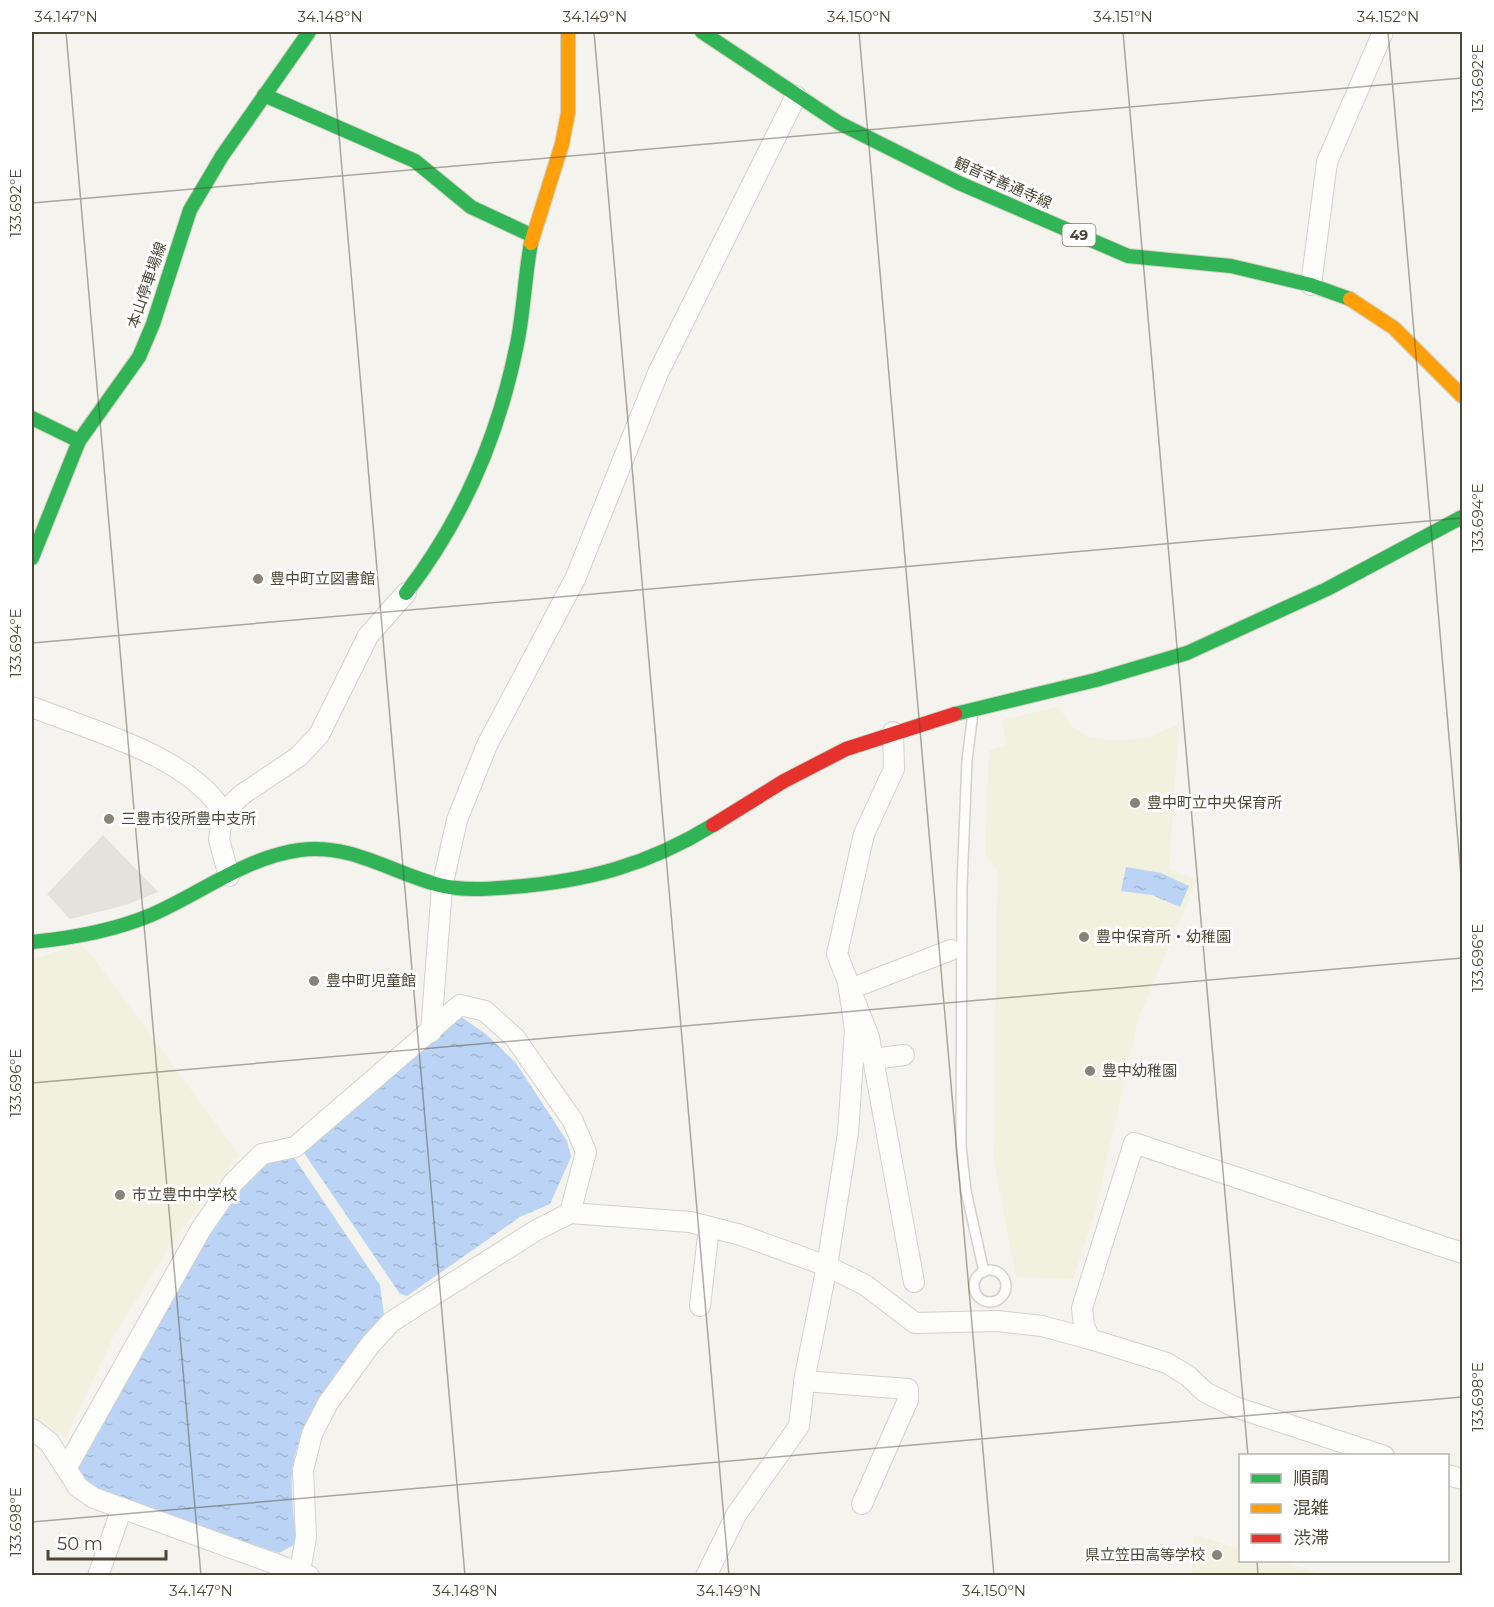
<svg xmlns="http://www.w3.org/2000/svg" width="1494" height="1607" font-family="Montserrat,'Noto Sans JP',sans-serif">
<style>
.education{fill:#f2f0df}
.parking{fill:#e3e2dc}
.water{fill:url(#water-ripples)}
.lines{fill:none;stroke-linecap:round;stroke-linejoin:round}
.lane-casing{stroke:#d2d1cb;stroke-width:12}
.street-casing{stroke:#d2d1cb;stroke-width:22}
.fast-casing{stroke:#d4d2c4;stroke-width:16}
.slow-casing{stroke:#d4d2c4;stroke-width:16}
.jam-casing{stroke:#d4d2c4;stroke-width:16}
.lane{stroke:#fdfdfc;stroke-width:9}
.street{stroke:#fdfdfc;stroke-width:20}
.fast{stroke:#30b455;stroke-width:14}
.slow{stroke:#ff9f0a;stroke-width:14}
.jam{stroke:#e5322d;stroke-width:14}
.ticks{fill:none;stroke:#4c4737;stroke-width:1.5;stroke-opacity:0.45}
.poi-dot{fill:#878377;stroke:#fff;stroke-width:2}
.labels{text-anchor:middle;stroke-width:6;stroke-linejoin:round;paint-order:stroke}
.shield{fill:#fff;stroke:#827e73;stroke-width:1.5}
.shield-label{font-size:14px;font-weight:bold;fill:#4c4737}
.street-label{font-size:15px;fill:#4c4737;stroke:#fff}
.poi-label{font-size:15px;fill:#4c4737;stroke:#fff;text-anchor:start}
.neatline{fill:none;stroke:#4c4737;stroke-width:2}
.ticks-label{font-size:15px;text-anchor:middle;fill:#4c4737}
</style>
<defs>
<pattern id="water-ripples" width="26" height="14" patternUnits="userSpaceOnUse" patternTransform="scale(1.5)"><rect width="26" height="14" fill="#bbd4f5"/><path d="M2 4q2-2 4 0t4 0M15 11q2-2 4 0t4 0" fill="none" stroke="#a2b7d3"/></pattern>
</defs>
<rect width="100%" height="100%" fill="#f4f3ee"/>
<g class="education">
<path d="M1058,707l15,20 14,9 19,4h23l23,-4 27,-12 -10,145 28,11 -59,139 -44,198 -21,62 -57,-2 -22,-116 3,-291 -12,-16 4,-104 18,-5 -5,-25z"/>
<path d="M79,944l11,9 149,202 -61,79 -63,99 -49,104 -34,-18v-459z"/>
<path d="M1194,1535l46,14v11l36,1 49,14h-133z"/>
</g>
<path class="parking" d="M103,835l55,57 -32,13 -56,14 -23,-25z"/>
<g class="water">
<path d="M1126,867l35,6 28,13 -9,21 -28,-12 -31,-4z"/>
<path d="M460,1016l27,19 29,28 51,78 4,16 -21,47 -30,13 -113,79 -7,-2 -96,-141v-10z"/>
<path d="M291,1153l89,132 4,30c-32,39 -83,100 -91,150 -4,23 2,56 3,79l-17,9 -184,-62 -13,-12 -8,-13 142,-247 29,-41 22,-18z"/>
</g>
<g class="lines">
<g class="lane-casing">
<g id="lane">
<path d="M973,713l-6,47 -5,126 -1,260 5,45 18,81"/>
<circle cx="990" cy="1286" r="16"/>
</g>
</g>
<g class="street-casing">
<g id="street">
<path d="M1311,285l16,-123 56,-130"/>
<path d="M32,707c58,23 158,49 191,105"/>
<path d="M229,876l-10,-36 4,-28 20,-18 55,-37 21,-22 49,-99 38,-43"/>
<path d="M431,1032l11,-145 15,-67 30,-75 88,-166 83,-206 138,-277"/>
<path d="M873,1059l31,-4"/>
<path d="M914,1282l-45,-245 -19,-48 101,-39"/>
<path d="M700,1306l9,-79"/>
<path d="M1090,1339l-6,-13 -2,-18 52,-165 328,110"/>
<path d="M804,1381l104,8v11l-46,104"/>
<path d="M32,1429l17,13 29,45 16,11 215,78"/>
<path d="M67,1467l134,-238 32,-46 29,-29 33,-7 165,-142 25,6 30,27 58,83 13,31 -16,61"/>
<path d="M1448,1475l14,4"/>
<path d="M300,1571l6,-34 -3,-67 9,-36 16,-31 42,-58 21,-23 144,-91 35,-18 120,9 51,13 86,31 38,19 50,38 82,-2 45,5 48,13 77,24 21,13 17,16 30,15 149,49"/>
<path d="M98,1576l24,-68"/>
<path d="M706,1576l30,-61 63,-89 6,-50 22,-110 21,-133 7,-103 -7,-48 -11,-28 27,-120 30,-65 -1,-37"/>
</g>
</g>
<g class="fast-casing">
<g id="fast">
<path d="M702,32l137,91 120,60 169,73 103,10 80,19 39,14"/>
<path d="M264,95l151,66 56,46 62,29"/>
<path d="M32,418l47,23"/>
<path d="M32,558l47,-117 60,-84 14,-33 37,-114 32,-54 87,-124"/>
<path d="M406,593c58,-75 94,-161 112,-254 6,-32 7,-64 13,-96"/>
<path d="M955,714l141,-34 91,-27 140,-64 135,-72"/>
<path d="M32,942c41,-4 81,-11 119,-27 49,-21 95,-58 149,-65 51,-7 92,23 139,35 24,6 49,4 73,2 76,-6 136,-22 201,-62"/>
</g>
</g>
<g class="slow-casing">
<g id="slow">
<path d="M531,243l31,-99 6,-31v-81"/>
<path d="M1350,299l44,29 68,68"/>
</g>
</g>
<g class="jam-casing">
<path id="jam" d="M713,825l71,-44 62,-32 109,-35"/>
</g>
<use href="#lane" class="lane"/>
<use href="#street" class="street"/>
<use href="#fast" class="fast"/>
<use href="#slow" class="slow"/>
<use href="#jam" class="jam"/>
</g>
<path class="ticks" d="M66,32l135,1544M330,32l135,1544M594,32l135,1544M859,32l135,1544M1123,32l125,1424M1388,32l74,855M32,203l1430,-125M32,643l1430,-125M32,1083l1430,-125M32,1522l1430,-125M1257,1560l1,16"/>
<g class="poi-dot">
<circle cx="258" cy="579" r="6"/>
<circle cx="1135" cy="803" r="6"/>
<circle cx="109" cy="819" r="6"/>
<circle cx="1084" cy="937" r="6"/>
<circle cx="314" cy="981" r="6"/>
<circle cx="1090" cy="1071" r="6"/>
<circle cx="120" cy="1195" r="6"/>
<circle cx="1217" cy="1555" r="6"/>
</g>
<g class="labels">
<rect class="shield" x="1062.5" y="224" width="33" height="22" rx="4.5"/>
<g class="shield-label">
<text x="1079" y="240">49</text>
</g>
<g class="street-label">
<text transform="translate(1003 183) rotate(24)" y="5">観音寺善通寺線</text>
<text transform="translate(147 285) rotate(-71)" y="5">本山停車場線</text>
</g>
<g class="poi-label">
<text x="270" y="584">豊中町立図書館</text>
<text x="1147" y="808">豊中町立中央保育所</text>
<text x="121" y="824">三豊市役所豊中支所</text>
<text x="1096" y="942">豊中保育所・幼稚園</text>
<text x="326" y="986">豊中町児童館</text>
<text x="1102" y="1076">豊中幼稚園</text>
<text x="132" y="1200">市立豊中中学校</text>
<text x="1205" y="1560" text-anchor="end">県立笠田高等学校</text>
</g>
</g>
<rect width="1494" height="1607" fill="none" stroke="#ffffff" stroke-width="66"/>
<rect x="1239" y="1454" width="210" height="108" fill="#ffffff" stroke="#b7b5af" stroke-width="1.5"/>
<rect x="1251" y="1474" width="30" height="9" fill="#30b455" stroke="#b7b5af" stroke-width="1.5"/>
<text x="1293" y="1484" font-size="18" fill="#4c4737">順調</text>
<rect x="1251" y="1504" width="30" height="9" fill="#ff9f0a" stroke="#b7b5af" stroke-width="1.5"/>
<text x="1293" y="1514" font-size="18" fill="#4c4737">混雑</text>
<rect x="1251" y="1534" width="30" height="9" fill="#e5322d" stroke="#b7b5af" stroke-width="1.5"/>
<text x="1293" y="1544" font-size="18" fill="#4c4737">渋滞</text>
<path d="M48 1550v9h118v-9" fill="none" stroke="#4c4737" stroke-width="3"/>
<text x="57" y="1550" font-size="18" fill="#4c4737" stroke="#ffffff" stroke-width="4.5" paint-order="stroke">50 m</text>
<rect x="33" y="33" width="1428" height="1541" class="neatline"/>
<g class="ticks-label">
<text x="66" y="22">34.147°N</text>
<text x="330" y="22">34.148°N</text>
<text x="595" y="22">34.149°N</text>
<text x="859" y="22">34.150°N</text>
<text x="1123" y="22">34.151°N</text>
<text x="1388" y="22">34.152°N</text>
<text transform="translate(1478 78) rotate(-90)" y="5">133.692°E</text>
<text transform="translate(16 203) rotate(-90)" y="5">133.692°E</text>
<text transform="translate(1478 518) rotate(-90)" y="5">133.694°E</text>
<text transform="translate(16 643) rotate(-90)" y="5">133.694°E</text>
<text transform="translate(1478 958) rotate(-90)" y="5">133.696°E</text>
<text transform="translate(16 1083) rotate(-90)" y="5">133.696°E</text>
<text transform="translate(1478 1397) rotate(-90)" y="5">133.698°E</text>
<text transform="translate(16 1522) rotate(-90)" y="5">133.698°E</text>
<text x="201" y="1596">34.147°N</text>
<text x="465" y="1596">34.148°N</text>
<text x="729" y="1596">34.149°N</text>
<text x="994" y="1596">34.150°N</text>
</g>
</svg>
